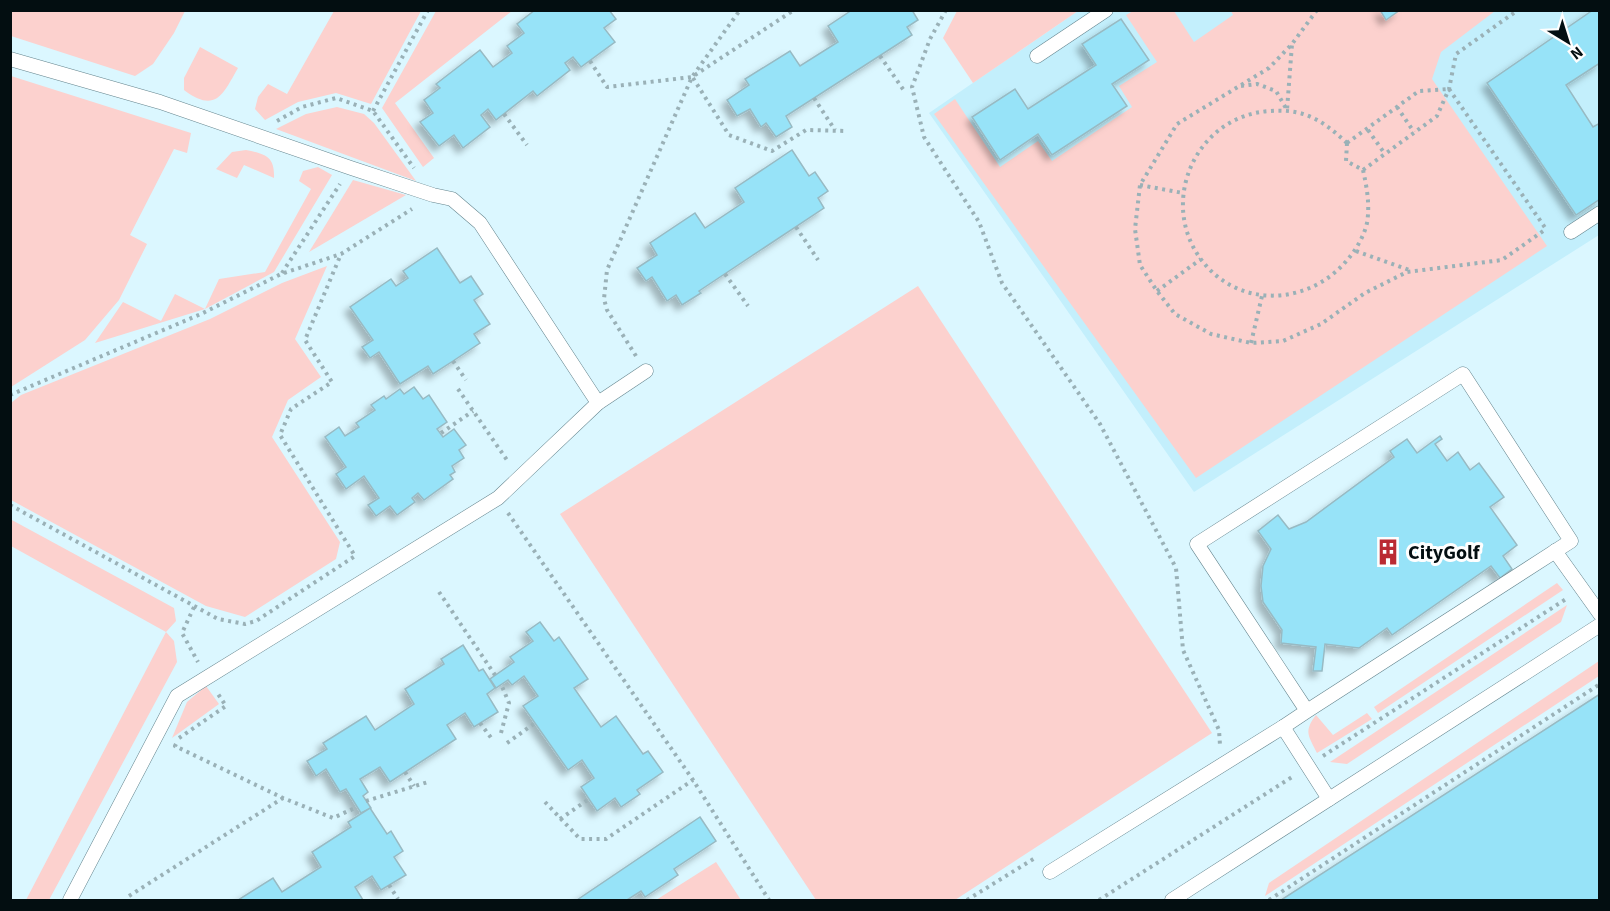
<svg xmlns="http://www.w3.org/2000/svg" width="1610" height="911" font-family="'Source Sans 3',sans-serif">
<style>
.built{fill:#c3effc}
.green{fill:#fcd1ce}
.building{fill:#97e3f8;stroke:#98bac3;stroke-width:1.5;filter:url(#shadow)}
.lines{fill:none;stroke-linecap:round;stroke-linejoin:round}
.service-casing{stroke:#65858e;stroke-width:15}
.path{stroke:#9ab1b7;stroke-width:4;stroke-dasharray:3 4.5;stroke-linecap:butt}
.service{stroke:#fff;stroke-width:14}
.labels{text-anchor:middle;stroke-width:6;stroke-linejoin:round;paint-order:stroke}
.poi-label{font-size:20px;font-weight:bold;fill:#030e11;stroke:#fefefe;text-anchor:start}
</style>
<defs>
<filter id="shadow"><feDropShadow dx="-5.5" dy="5.5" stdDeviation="3" flood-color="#0004"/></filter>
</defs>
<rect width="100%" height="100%" fill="#dbf7ff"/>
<path class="built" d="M1078,11h521v224l-405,257 -265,-379z"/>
<g class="green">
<path d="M11,10h174v1l-11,22 -21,31 -18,12 -124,-40z"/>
<path d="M334,11h87l-50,93 -35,-11 -38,9 -33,18 -10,-11 3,-12 10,-13 19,10z"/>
<path d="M436,11h76l-117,92 39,55 -11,9 -41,-59z"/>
<path d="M957,11v-1l121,1 -105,72 -30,-45z"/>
<path d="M1133,11h41l20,31 39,-27 -2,-4h264l-54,41 -9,27 115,167 -351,232 -262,-364 21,-15 45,68 38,-26 14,20 80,-54 -13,-21 38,-24 -31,-47z"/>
<path d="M200,47l38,21c-15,26 -22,46 -54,22v-12z"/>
<path d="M11,76l180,57 -4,20 -13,-4 -44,86 17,9 -28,56 -34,40 -74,47z"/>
<path d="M337,107l27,7 10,9 42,58 -140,-52 30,-15z"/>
<path d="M246,150c19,4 29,6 28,28l-30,-13 -7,13 -21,-9 16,-17z"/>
<path d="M318,167l14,8 -58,97 -69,37 -110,34 28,-41 38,19 14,-27 30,15 14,-30 46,-7 46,-83 -12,-8 4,-10z"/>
<path d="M353,180l53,15 -97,57z"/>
<path d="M327,266l-32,73 26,38 -33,23 -16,37 68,105 -4,17 -91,58 -39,-11 -195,-106v-97l10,-8 189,-76 72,-36z"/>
<path d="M918,286l294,447 -257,167h-139l-256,-386z"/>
<path d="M10,519l164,89 2,13 -10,11 8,9 3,21 -128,238h-23l140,-268 -155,-86z"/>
<path d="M1557,583l6,7 -185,123 -4,-6z"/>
<path d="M1567,605l-6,17 -214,142 -17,-2z"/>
<path d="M1599,661v15l-334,220 4,-13z"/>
<path d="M206,686l13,18 -47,34 15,-36z"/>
<path d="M1367,713l5,6 -55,34c-8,-17 -14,-21 -1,-38l17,20z"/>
<path d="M716,862l25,38h-85z"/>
</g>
<g class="building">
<path d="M535,10h74l7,9 -12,9 11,14 -34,25 -8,-10 -8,6 5,7 -33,26 -4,-5 -37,29 -8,-11 -7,6 9,12 -27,21 -9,-13 -15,11 -19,-24 13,-9 -9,-13 16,-12 -4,-4 44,-34 13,17 19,-14 -5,-7 17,-13 -7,-9z"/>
<path d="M852,10h60l6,10 -11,7 5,8 -126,81 6,11 -16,10 -10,-14 -5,4 -11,-18 -13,7 -10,-16 22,-15 -4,-6 45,-28 10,15 38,-24 -10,-16z"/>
<path d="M1380,10h20l-14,10z"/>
<path d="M1593,10h7v53l-34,22 27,42 7,-4v76l-24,16 -89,-132z"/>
<path d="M1121,19l28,41 -37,24 15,22 -75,49 -14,-21 -38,26 -28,-43 43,-28 13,20 68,-44 -14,-21z"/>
<path d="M792,150l17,26 6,-4 13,19 -10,7 6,10 -125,83 2,2 -19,12 -6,-10 -9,6 -15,-24 -6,4 -9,-13 20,-13 -7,-12 45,-30 10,15 39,-26 -9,-14z"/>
<path d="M437,248l23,35 11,-7 12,18 -9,6 16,24 -16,10 6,9 -27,18 -20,13 -5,-8 -28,18 -21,-32 -9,6 -8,-11 11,-7 -23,-33 41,-28 5,7 12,-8 -5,-7z"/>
<path d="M414,387l9,12 6,-4 18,27 -10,7 6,8 11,-8 12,16 -7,5 5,8 -12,8 3,6 -5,3 3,4 -29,21 -6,-7 -6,5 3,4 -18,13 -7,-9 -14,10 -8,-11 11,-7 -15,-22 -18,13 -10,-15 10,-7 -21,-30 14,-10 6,9 14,-9 -3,-4 19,-13 -4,-5 13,-9 2,3 14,-10 4,5z"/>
<path d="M1440,436l2,3 -7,5 12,17 11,-9 12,18 9,-7 25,34 -14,10 27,38 -14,11 9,13 -12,9 -9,-12 -99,69 -5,-7 -28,20 -34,-4 -3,27h-9l3,-24 -35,-4 1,-13 -19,-28 -2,-16 2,-20 8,-17 -13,-18 20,-16 11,14 17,-7 88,-65 -4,-6 17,-12 10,14z"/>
<path d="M540,622l14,19 5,-4 29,42 -14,9 27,39 15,-11 27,38 5,-3 15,21 -26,18 3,4 -19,13 -6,-9 -18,13 -16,-24 13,-9 -12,-18 -14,10 -45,-64 15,-10 -14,-20 -12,9 -4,-5 -12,8 -6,-9 24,-17 -4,-5 23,-16 -7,-9z"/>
<path d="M463,645l16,26 4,-2 12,19 -8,6 11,18 -24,15 -9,-14 -18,12 9,14 -66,43 -10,-15 -20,12 8,13 -5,4 8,12 -10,5 -15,-24 -6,3 -14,-23 -10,7 -9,-15 20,-12 -4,-6 43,-27 9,14 39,-26 -9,-15 39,-25 -3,-5z"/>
<path d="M1600,694v206h-319z"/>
<path d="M370,808l17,26 4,-3 12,20 -9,6 12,18 -25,15 -9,-14 -17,11 8,13h-125l35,-22 9,14 39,-25 -9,-15 39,-25 -3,-5z"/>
<path d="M700,817l16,24 -42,28 4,6 -33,22 -4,-6 -14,9h-50z"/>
</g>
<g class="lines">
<g class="service-casing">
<g id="service">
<path d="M1037,56l69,-46"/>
<path d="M10,59l150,43 191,66 82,27 19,4 28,24 118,180"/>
<path d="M1571,232l29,-19"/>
<path d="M1555,551l45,63"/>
<path d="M1283,727l46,72"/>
<path d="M1050,872l233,-145 24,-16 264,-170 -108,-167 -266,170 110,167"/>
<path d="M70,900l107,-204 321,-198 100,-95 48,-32"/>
<path d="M1172,900l428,-275"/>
</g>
</g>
<g class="path">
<path d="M946,10l-16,29 -18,48 12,50 55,85 23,61 98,141 76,144 7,82 36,80 1,15"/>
<path d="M1317,10l-25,34 -23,24 -92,56 -37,61 -5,44 5,36 17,26 18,23 36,20 40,9 32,-2 38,-17 44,-31 42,-21 95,-12 44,-31"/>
<path d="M880,56l25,36"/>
<path d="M590,61l17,26 85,-10 102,-67"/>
<path d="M693,78l36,57 43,16 34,-21 40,1"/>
<path d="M1241,86l16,-2 19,7 11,19 5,-66"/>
<path d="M1449,89l97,140"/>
<path d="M814,98l21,32"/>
<path d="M1397,107l17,25"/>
<path d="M373,111l55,-101"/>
<path d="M504,114l23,31"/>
<path d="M277,121l25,-14 34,-9 37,13 41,57"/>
<path d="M1368,130l17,24"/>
<path d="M1347,143c-11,-10 -22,-20 -36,-26 -13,-6 -27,-7 -40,-6 -73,3 -113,88 -71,147 37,52 110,48 148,1 8,-9 16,-23 19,-36 3,-18 0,-35 -4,-53"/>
<path d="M1347,143l72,-52 29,-2"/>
<path d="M1347,143l-1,18 17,9"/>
<path d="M1363,170l74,-54 12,-27 7,-35 62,-44"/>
<path d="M1140,185l43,8"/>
<path d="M796,227l22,33"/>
<path d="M1356,251l53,19"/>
<path d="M282,273l58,-89"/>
<path d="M725,274l23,32"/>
<path d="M1157,291l44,-32"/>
<path d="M1251,343l11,-47"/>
<path d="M636,356l-29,-46 -3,-11 3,-29 85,-193 48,-67"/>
<path d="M453,361l13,19"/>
<path d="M458,389l51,74"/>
<path d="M10,395l191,-81 80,-40 60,-20 71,-45"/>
<path d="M441,433l32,-22"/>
<path d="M10,505l208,114 27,5 11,-3 99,-65 -75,-121 11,-26 41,-27 -27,-42 36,-86"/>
<path d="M508,513l185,267 76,120"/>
<path d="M439,592l56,83"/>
<path d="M194,607l-12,26 16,29"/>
<path d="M480,723l12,16"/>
<path d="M501,733l8,-30 -8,-19"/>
<path d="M179,738l47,-32 -8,-12"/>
<path d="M507,743l28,-20"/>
<path d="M176,744l-1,2 108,52 50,20 24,-11"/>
<path d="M1323,756l243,-157"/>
<path d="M405,772l9,14"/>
<path d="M366,801l62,-19"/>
<path d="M545,802l35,37h26l87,-59"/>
<path d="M560,819l29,-20"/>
<path d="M389,885l9,14"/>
<path d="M129,896l154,-98"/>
<path d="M967,900l68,-42"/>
<path d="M1099,900l193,-123"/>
<path d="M1269,900l331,-216"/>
</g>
<use href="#service" class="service"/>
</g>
<defs>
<g id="building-bare" transform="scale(2.07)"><path d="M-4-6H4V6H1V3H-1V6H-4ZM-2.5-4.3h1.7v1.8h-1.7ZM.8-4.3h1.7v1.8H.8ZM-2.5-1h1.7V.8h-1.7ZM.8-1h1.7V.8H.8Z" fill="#ba2a32" stroke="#fefefe" stroke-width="2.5" paint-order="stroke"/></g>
</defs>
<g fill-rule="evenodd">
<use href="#building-bare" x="1388" y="552"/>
</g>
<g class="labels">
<g class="poi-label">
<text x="1408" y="559">CityGolf</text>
</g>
</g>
<rect width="1610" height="911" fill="none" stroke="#030e11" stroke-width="24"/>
<g transform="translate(1568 42) rotate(142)" stroke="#fefefe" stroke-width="4.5" paint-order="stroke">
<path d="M0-4.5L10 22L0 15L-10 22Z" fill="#030e11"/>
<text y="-9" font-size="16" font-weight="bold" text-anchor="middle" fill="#030e11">N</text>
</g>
</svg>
